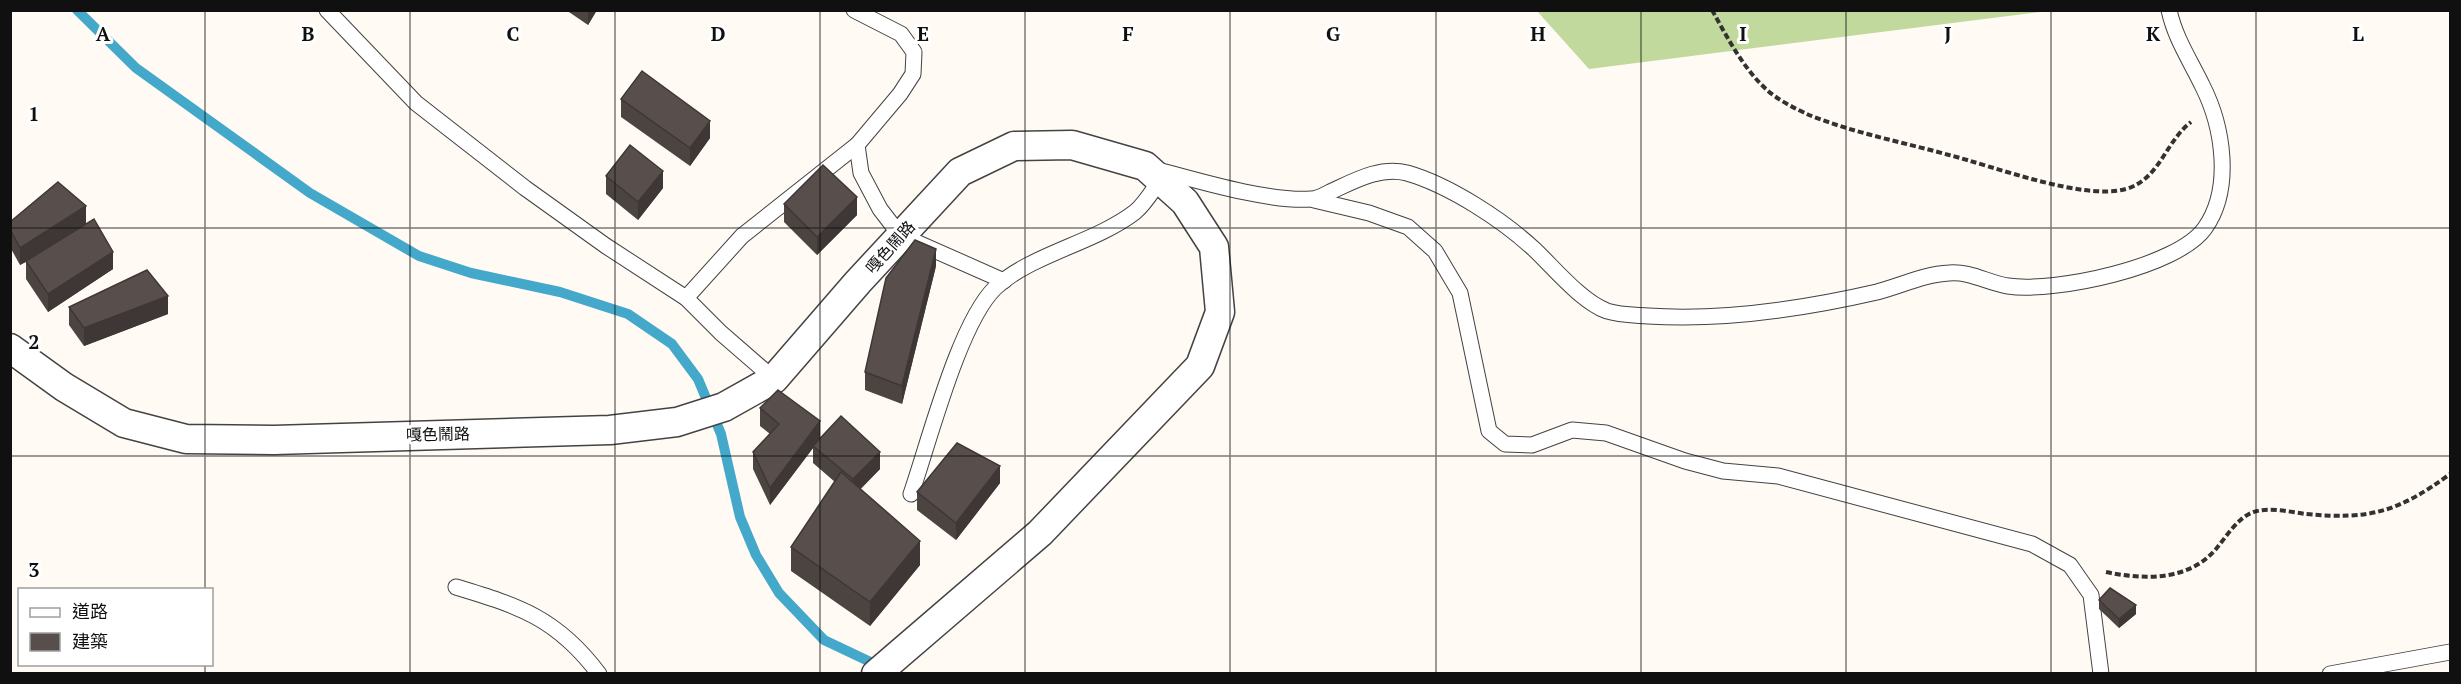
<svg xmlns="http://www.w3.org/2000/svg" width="2461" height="684" font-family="'PT Serif','Noto Sans TC',serif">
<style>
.forest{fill:#c1d99d}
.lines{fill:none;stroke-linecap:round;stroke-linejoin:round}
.stream{stroke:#43a8c9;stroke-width:10}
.lane-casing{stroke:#434343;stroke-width:17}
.street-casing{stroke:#434343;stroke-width:31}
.path{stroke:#323232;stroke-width:4;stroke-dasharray:6 3;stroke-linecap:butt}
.lane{stroke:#fff;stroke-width:15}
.street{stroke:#fff;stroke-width:28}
.wall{fill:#4c4441}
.shaded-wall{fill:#3e3735}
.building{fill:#584f4c;stroke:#3e3735;stroke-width:1.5}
.grid{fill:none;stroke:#101010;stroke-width:1.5;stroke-opacity:0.55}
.labels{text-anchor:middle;stroke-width:6;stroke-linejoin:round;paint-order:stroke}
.street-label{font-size:16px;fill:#101010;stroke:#fff}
.grid-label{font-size:20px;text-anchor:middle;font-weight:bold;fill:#101010;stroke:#fff;stroke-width:6;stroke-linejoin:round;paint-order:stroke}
</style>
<rect width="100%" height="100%" fill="#fffaf3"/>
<path class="forest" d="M1537,11h511l-459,58z"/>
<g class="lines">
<path class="stream" d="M77,10l59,58 174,125 109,63 52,17 89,19 68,22 44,30 26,35 23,55 19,83 16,38 23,38 45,47 57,27"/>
<g class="lane-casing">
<g id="lane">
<path d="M327,10l89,93 109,85 81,58 80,52 35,35 53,46"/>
<path d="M854,10l47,24 13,18 -1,22 -13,20 -43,51 4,28 19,36 20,26 104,46"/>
<path d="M1158,170c41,11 111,32 153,29 7,0 13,-4 19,-7 24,-11 50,-26 77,-19 42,12 96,47 128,77 19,18 47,52 72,61 12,4 28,4 41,5 75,5 155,-7 229,-24 23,-6 48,-18 72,-19 21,-2 39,10 59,13 46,7 170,-19 197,-58 28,-40 18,-102 -3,-143 -12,-25 -27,-47 -33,-75"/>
<path d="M1314,200l55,13 39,14 27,24 25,42 29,138 16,13 27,1 40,-15 34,3 79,28 38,10 55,5 254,68 38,21 21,30 10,79"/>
<path d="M686,298l56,-62 115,-91"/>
<path d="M911,494c18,-52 48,-171 84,-206 34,-33 100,-45 140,-76 10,-8 18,-22 25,-32"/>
<path d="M456,587c63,19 101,31 143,87"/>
<path d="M2330,674l120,-22"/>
</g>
</g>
<g class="street-casing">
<path id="street" d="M10,348l54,39 60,36 62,16 88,1 336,-10 67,-8 47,-15 50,-28 84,-97 102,-110 54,-26 58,-1 73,21 40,36 29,45 6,65 -20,54 -160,167 -164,141"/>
</g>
<g class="path">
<path d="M1712,10c15,27 31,58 54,79 10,10 30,20 43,26 45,18 93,27 140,40 44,11 134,46 177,34 34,-10 39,-47 65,-67"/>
<path d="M2106,572c38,8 83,9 110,-23 10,-12 21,-30 35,-36 16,-7 39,-1 55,1 64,6 92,-2 144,-40"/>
</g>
<use href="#lane" class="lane"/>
<use href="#street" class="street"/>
</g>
<g class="wall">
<path d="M566,10h31l-9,15z"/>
<path d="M621,99l89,39 -20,28 -69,-49z"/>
<path d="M606,176l57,12 -25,32 -32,-26z"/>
<path d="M784,204l73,11 -40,40 -33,-33z"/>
<path d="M10,222l76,2 27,45 -65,43 -22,-33v-17l-6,3 -10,-18z"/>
<path d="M936,266l-34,138 -37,-14v-18z"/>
<path d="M69,307l99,7 -84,32 -15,-21z"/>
<path d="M760,408l120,61 -20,20 60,76 -50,61 -79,-55v-24l44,-65 -22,-19v-15l-43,57 -17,-36v-17l17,-18 -10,-8z"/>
<path d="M1000,483l-44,57 -39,-30v-18z"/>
<path d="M2099,600l37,14 -17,14 -20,-19z"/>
</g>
<g class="shaded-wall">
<path d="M588,10h9l-9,15z"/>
<path d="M710,121v17l-20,28v-18z"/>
<path d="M663,171v17l-25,32v-18z"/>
<path d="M857,197v18l-40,40v-18z"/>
<path d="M86,206v18l-66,41v-17z"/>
<path d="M936,249v17l-34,138v-18z"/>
<path d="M113,252v17l-65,43v-18z"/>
<path d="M168,296v18l-84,32v-18z"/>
<path d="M820,421v18l-7,7v2l-43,57v-17z"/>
<path d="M880,452v17l-27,28v-18z"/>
<path d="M1000,466v17l-44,57v-17z"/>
<path d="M920,541v24l-50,61v-24z"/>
<path d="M2136,605v9l-17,14v-9z"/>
</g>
<g class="building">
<path d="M642,71l68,50 -20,27 -69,-49z"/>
<path d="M630,145l33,26 -25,31 -32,-26z"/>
<path d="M823,165l34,32 -40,40 -33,-33z"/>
<path d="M58,182l28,24 -66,42 -10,-19v-7z"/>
<path d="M94,219l19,33 -65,42 -22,-33z"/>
<path d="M915,240l21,9 -34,137 -37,-14 21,-94z"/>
<path d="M147,270l21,26 -84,32 -15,-21z"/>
<path d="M778,390l42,31 -50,67 -17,-36 26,-28 -19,-16z"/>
<path d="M841,416l39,36 -27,27 -40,-33z"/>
<path d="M957,443l43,23 -44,57 -39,-31z"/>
<path d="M841,472l79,69 -50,61 -79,-55z"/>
<path d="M2110,588l26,17 -17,14 -20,-19z"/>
</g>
<path class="grid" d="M205,10v580M410,10v664M615,10v664M820,10v664M1025,10v664M1230,10v664M1436,10v664M1641,10v664M1846,10v664M2051,10v664M2256,10v664M10,228h2440M10,456h2440M205,664v10"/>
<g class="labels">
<g class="street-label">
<text transform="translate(890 247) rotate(-48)" y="6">嘎色鬧路</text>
<text transform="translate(438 434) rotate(-1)" y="6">嘎色鬧路</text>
</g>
</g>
<g class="grid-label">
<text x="103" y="41">A</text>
<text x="308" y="41">B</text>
<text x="513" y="41">C</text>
<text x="718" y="41">D</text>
<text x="923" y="41">E</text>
<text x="1128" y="41">F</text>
<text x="1333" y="41">G</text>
<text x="1538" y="41">H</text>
<text x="1743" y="41">I</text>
<text x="1948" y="41">J</text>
<text x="2153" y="41">K</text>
<text x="2358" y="41">L</text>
<text x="34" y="121">1</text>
<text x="34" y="349">2</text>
<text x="34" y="577">3</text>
</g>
<rect width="2461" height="684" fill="none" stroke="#101010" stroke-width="24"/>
<rect x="18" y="588" width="195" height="78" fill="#ffffff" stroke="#9f9f9f" stroke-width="1.5"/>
<rect x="30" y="608" width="30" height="9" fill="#ffffff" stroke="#9f9f9f" stroke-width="1.5"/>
<text x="72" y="618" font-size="18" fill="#101010">道路</text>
<rect x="30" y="633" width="30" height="18" fill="#584f4c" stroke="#9f9f9f" stroke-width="1.5"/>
<text x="72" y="648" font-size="18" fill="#101010">建築</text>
</svg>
